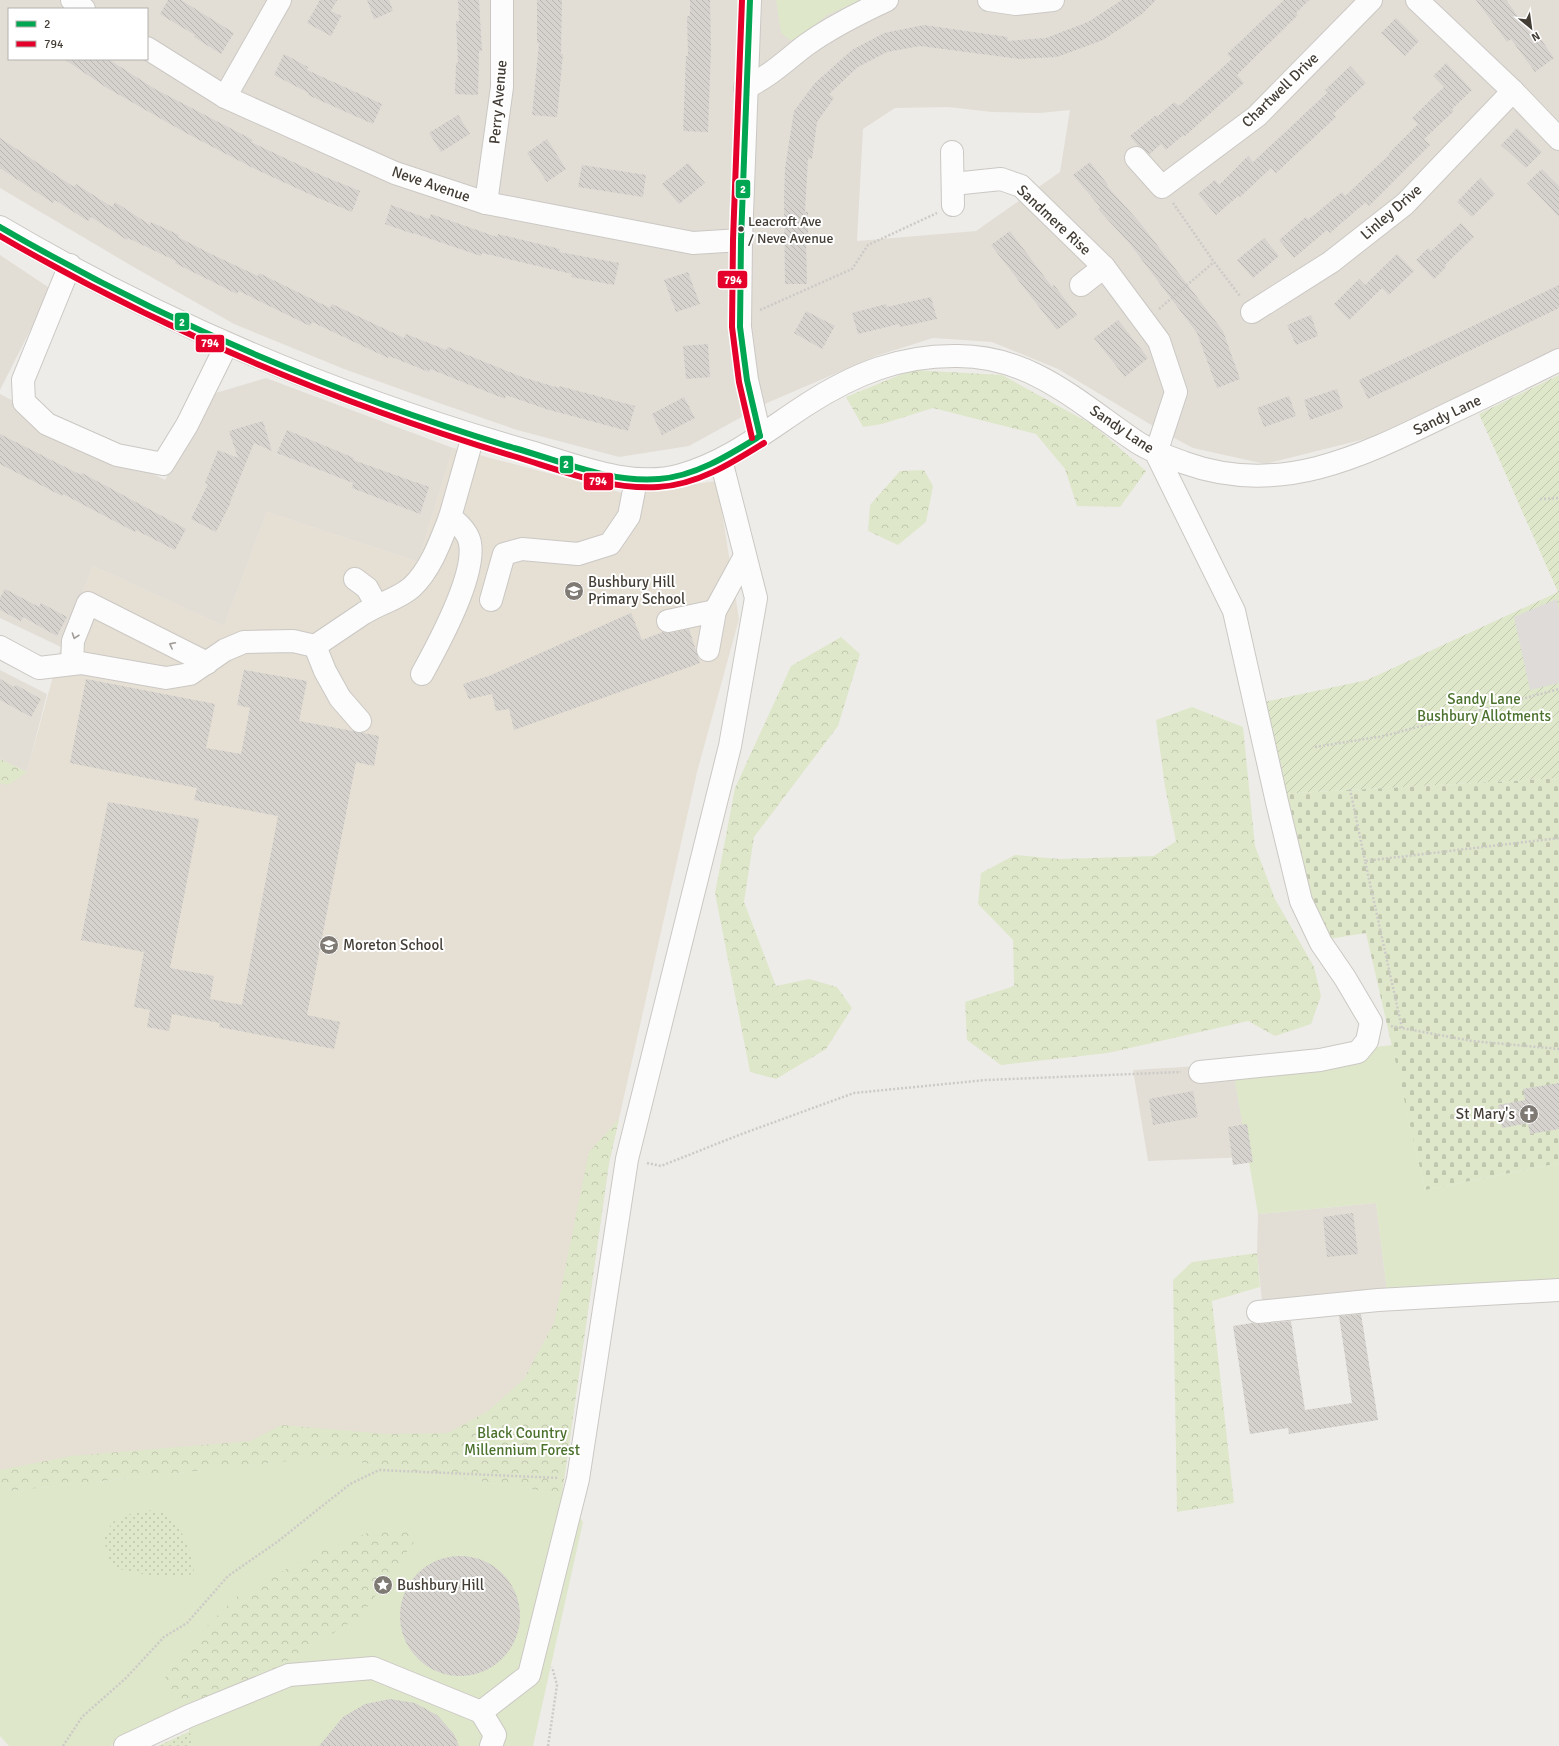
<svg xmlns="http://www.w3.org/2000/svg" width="1559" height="1746" font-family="Signika,sans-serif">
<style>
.residential{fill:#e2ded6;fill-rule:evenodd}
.education{fill:#e5dfd4}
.grass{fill:#dee7ca}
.forest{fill:url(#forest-crowns)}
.cemetery{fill:url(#cemetery-stones)}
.park{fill:url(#park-dots)}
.garden{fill:url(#garden-furrows)}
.parking{fill:#dedbd8}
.building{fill:url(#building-back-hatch)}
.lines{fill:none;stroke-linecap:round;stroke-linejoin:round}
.minor-casing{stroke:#cbc8c4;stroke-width:24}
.path{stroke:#cccac7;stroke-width:2.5;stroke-dasharray:2 2;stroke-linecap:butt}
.minor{stroke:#fcfcfc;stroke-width:22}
.bus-1-casing{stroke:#fff;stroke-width:9}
.bus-2-casing{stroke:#fff;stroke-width:9}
.bus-1{stroke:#00a651;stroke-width:6}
.bus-2{stroke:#e4002b;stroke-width:6}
.oneway{stroke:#a09c98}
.bus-dot{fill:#433d35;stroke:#fff;stroke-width:1.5}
.labels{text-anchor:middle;stroke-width:4;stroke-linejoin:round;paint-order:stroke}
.bus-label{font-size:14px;fill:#433d35;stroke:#fff;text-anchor:start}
.street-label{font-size:15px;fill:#433d35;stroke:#fff}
.poi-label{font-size:15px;fill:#433d35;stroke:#fff;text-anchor:start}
.park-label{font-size:15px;fill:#4b712d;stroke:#fff}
.line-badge{stroke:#fff;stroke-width:1.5}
.badge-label{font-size:11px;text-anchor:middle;font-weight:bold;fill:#fff}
</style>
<defs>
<pattern id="forest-crowns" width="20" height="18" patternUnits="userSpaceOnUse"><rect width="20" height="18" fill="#dee7ca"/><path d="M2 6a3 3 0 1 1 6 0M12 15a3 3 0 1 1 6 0" fill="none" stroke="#c0c7ae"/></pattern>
<pattern id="cemetery-stones" width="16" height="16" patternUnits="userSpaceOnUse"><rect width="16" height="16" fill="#dee7ca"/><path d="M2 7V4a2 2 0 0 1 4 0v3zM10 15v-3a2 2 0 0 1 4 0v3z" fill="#c0c7ae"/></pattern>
<pattern id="park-dots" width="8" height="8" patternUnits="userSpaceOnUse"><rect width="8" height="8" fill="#dee7ca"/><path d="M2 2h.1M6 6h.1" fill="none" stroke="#c0c7ae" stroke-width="1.8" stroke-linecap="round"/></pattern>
<pattern id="garden-furrows" width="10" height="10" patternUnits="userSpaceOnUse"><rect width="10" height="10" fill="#dee7ca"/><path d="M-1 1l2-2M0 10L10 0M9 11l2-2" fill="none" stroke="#c0c7ae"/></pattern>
<pattern id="building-back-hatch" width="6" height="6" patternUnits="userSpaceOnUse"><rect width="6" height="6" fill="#d6d3cf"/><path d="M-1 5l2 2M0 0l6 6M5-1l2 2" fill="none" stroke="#b9b6b2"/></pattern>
</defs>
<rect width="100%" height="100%" fill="#eeece8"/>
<g class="residential">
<path d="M0,0h1559v349l-178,86 -116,29 -72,-16 -30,-16 -105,-63 -66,-27 -59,-4 -57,18 -109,47 -78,43 -70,11 -102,-27 -78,-27 -95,-34 -110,-45 -97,-55 -137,-81zM9,9h138v50h-138zM948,107l44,5 48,1 30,-3 -10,62 -84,59 -119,10 6,-112 32,-21z"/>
<path d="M0,255l51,34 -51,101z"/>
<path d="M266,378l187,70 -35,114 -151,-50 -43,114 -131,-60 -32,81 -61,-29v-224l165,86 47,-86z"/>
<path d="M0,670l47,24 -20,78 -27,-13z"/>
<path d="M1232,1064l17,93 -101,4 -15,-91z"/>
<path d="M1376,1203l11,88 -125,10 -5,-48 1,-39z"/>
</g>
<path class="education" d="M453,448l173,46 91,-13 22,138 -42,153 -88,391 -47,331 -237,-37 -325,35v-733l27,13 34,-125 32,-81 131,60 43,-114 151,50z"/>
<g class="grass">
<path d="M776,0h85l-34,15 -28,23 -9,2 -9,-7z"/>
<path d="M1392,1045l33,145 134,-27v116l-172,12 -11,-88 -118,11 -26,-150z"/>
<path d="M325,1457l237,37 21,28 -50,224h-341l-7,-36 -75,36h-101l-9,-10v-244z"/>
</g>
<g class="forest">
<path d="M912,370l90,5 91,50 53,46 -26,36 -43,-1 -12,-37 -29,-35 -103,-26 -51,16 -19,3 -17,-30z"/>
<path d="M924,470l9,16 -7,36 -28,23 -30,-14 2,-26 30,-34z"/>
<path d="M841,637l19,17 -22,72 -84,111 -10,65 32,84 33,-7 28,8 15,21 -26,41 -50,30 -26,-7 -35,-179 20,-105 56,-122z"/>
<path d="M1192,707l51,20 12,119 20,53 39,68 7,29 -10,28 -36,12 -27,-15 -140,32 -107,12 -34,-25 -2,-38 49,-16 -1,-46 -35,-36 3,-31 34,-18 44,4 95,-3 22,-15 -11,-54 -9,-67z"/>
<path d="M0,759l27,13 -19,13 -8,-2z"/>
<path d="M619,1119l-10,44 -47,331 -237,-37 -325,35v-22l71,-14 180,-15 30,-16 106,9 61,-1 40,-22 36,-32 30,-56 35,-171z"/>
<path d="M1257,1253l3,34 -48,14 22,202 -57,9 -4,-232 19,-18z"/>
<path d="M382,1527l42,1 -64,89 -98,59 -77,34 -22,-29 19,-30 54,-54 74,-41z"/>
</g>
<path class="cemetery" d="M1559,778v385l-134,27 -59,-257 -37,6 -22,-46 -29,-99z"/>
<g class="park">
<path d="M154,1510c3,1 8,2 11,4 16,9 28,40 29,57l-6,6c-17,-1 -66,-1 -76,-13 -6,-8 -7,-20 -8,-30l10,-13 21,-9z"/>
<path d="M190,1731l2,15h-34z"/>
</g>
<path class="garden" d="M1559,375v403l-281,16 -19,-91 108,-23 191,-88 -79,-178z"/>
<path class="parking" d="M1557,599l2,13v71l-29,7 -16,-73z"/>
<g class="building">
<path d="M168,0h13l53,33 -13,21 -27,-17 1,-2 -35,-21z"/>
<path d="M320,0h17l-6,11 10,5 -10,20 -24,-13z"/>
<path d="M367,0h22l4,11 -19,8z"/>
<path d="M458,0h21l3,51h-3l-1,44 -23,-1 1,-31h2l-2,-42h3z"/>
<path d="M537,0h25l-1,54h2l-6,63 -25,-2 7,-72h-2z"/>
<path d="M690,0h20l1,48 -3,84 -25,-1 3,-75h2l-1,-40h3z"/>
<path d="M1122,0h34l-14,14 -39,26 -46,17 -38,2 -99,-13 -33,6 -29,15 -29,27 5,4 -17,24 -5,37 -4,-1 -3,54h3v30h-2l1,42h-22l-1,-85 1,-31 9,-57 21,-28 37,-33 32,-17 40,-8 84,12 -1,4 39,-3 42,-16z"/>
<path d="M1284,0h25l-13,13 2,2 -61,60 7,8 -59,53 -2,-1 -17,15 -5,-6 -11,10 -12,-8 -8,-10 26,-21 1,2 17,-15 5,4 53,-47 -5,-5z"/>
<path d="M1476,0h30l28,38 4,-3 16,23 -19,14 -24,-33 -4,3z"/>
<path d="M1396,18l23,23 -14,15 -24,-23z"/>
<path d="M284,54l24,13 -1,3 75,34 -9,20 -65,-29 1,-2 -35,-18z"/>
<path d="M64,59h44l47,30 98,51 -2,2 72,34 37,15 -8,21 -34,-14 -67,-31 -65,-34 -79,-45z"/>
<path d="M1446,63l26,27 -20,19 2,2 -30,28 6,6 -61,61 -3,-4 -36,31 -3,-3 -33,28 -15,-18 27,-23 2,3 34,-28 3,4 45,-42 -1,-1 29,-29 -6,-6 32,-31 -11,-11z"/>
<path d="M1350,66l16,17 -33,31 3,3 -60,56 -5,-5 -31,29 -2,-1 -22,19 -18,-21 17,-14 4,5 29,-29 5,6 75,-70 -3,-2z"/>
<path d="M458,115l12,19 -29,18 -12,-19z"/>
<path d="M1517,128l25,24 -16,16 -25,-23z"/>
<path d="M0,138l74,49 2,-3 36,23 3,-5 35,23 1,-3 28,13 -1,2 35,18 45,21 1,-3 71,35 2,-4 72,34 2,-4 40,16 2,-3 74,30 37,11v-2l76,20 -7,25 -82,-22 -40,-14 -1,4 -75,-30 -1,3 -40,-16 -1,2 -76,-36 -2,4 -71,-35 -2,3 -62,-31 1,-2 -48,-23 -1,2 -36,-23 -3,4 -33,-21 -2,3 -53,-35z"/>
<path d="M547,139l19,30 -19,13 -20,-29z"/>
<path d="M1090,162l18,23 -1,1 34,38 82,107 17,48 -23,9 -20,-55 -67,-89 -32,-35 2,-2 -27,-32z"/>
<path d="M688,163l17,20 -26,21 -17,-20z"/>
<path d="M582,165l64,10 -3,22 -65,-10z"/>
<path d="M1542,169l17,17v31l-32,-34z"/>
<path d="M1480,178l15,16 -23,23 -15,-15z"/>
<path d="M391,205l38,14 2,-5 66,23 1,-3 62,15 -1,3 60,11 -5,22 -43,-8 1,-3 -90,-21 -1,3 -68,-23v1l-28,-10z"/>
<path d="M1461,223l13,14 -29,28 1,2 -12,12 -18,-19 12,-12 3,3z"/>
<path d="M1010,231l42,56 2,-2 23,30 -20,15 -66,-85z"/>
<path d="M1264,238l15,18 -26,22 -16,-18z"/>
<path d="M1397,254l17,17 -25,24 -7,-7 -33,32 -15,-16 25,-25 6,6z"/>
<path d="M688,272l12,32 -24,8 -12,-32z"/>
<path d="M1559,285v23l-191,91 -9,-19z"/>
<path d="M931,297l6,22 -37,8 -1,-3 -41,10 -6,-21 34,-9 1,3z"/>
<path d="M806,311l29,15 -13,23 -28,-16z"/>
<path d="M1311,315l7,21 -22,9 -9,-20z"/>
<path d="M1118,320l30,38 -23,19 -31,-39z"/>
<path d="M708,344l2,33 -24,2 -3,-33z"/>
<path d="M1337,389l6,19 -33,12 -6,-20z"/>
<path d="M1289,396l7,20 -32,11 -7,-19z"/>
<path d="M684,397l11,21 -33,17 -10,-21z"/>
<path d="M263,421l9,30 -18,-8 -24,59h1l-15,30 -25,-13 17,-35 -3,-1 13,-33 20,8 -9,-27z"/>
<path d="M287,430l67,28 -1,2 76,27 -9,27 -68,-26 1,-5 -76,-30z"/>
<path d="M0,434l81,41 1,-2 104,56 -11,21 -39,-20 -1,2 -72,-38 -1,2 -62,-32z"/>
<path d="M5,589l34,18 2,-4 26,14 -10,19 -34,-19 -2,4 -21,-11v-12z"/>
<path d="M631,613l11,27 21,-8 8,1 18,-4 11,34 -186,67 -5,-21 -13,2 -4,-17 -23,5 -6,-15 26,-8z"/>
<path d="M244,670l63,11 -8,40 80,15 -5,30 -18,-4 -49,253 33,7 -6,27 -115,-22 1,-4 -48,-9 -3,17 -22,-4 3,-17 -16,-3 10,-55 -63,-12 27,-138 91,17 -29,149 44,8 -4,23 32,6 36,-189 -84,-16 3,-12 -127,-25 16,-84 129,25 -9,44 35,6 9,-46 -13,-3z"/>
<path d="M0,679l14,8 2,-2 25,14 -10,18 -31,-17z"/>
<path d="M1559,1083v46l-29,5 -2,-11 -26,5 -4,-23 27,-5 -2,-11z"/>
<path d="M1193,1091l5,26 -45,8 -4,-26z"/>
<path d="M1247,1124l6,38 -20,3 -5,-38z"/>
<path d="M1353,1213l5,41 -31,3 -4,-40z"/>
<path d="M1361,1314l17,106 -89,14 -1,-6 -38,6 -17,-108 19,-3 7,1 32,-3 14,89 47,-7 -13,-87z"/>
<circle cx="460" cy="1616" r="60"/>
<path d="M390,1699l25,4 22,12 17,19 5,12h-140l24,-29 22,-13z"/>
</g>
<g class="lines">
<g class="minor-casing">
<g id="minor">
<path d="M72,0l12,9"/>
<path d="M750,0l-9,240 -1,87 7,53 13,56"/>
<path d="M989,0l27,4 37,-4"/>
<path d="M1417,0l96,91 46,48"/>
<path d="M147,48l78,49 170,76 91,30 207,40 48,-3"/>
<path d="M745,88c24,-11 40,-27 61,-43 25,-18 53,-32 81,-45"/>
<path d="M225,97l55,-97"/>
<path d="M952,152l1,53"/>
<path d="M1136,158l26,29 95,-71 114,-116"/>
<path d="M953,184l48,-5 20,7 83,81 55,74 17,51 -20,61 78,158 43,191 24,99 20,42 24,35 26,44 -4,19 -9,11 -38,8 -120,12"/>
<path d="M486,203l16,-116v-87"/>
<path d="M0,227c166,98 346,173 531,225 47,14 101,37 150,23 47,-13 85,-44 125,-70 48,-31 94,-50 152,-49 71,0 118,44 173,82 16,12 35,18 54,25 94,34 175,-6 259,-47 38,-18 77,-37 115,-56"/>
<path d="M70,265l-47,115 1,22 23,22 70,31 46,9 24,-39 40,-81"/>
<path d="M1081,285l23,-18"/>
<path d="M1252,312l79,-50 74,-58 108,-113"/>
<path d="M491,600l13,-46 18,-5 56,5 32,-10 19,-28 7,-36"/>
<path d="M377,606c12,-5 26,-11 35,-19 19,-18 29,-47 38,-70"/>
<path d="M668,621l47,-10"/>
<path d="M315,646l49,-33 13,-7 -10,-18 -12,-9"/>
<path d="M0,647l39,21 42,-5 85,15 24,-4 35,-24 19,-8 49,-1 22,5 10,25 15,27 20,23"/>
<path d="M708,650l7,-39 30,-55"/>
<path d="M72,663l1,-22 15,-38 119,60"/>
<path d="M422,674c16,-29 54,-98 48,-131 -2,-11 -12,-20 -20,-26l23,-81"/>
<path d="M1258,1312l120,-12 181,-10"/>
<path d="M481,1712l48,-37 49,-196 49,-320 103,-413 26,-148 -35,-138"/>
<path d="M125,1746l64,-30 100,-41 84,-7 108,44 14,23 -4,11"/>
</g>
</g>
<g class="path">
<path d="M1173,203l41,59 26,34"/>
<path d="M1159,309l55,-47"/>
<path d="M760,310l92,-41 16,-24 69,-32"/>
<path d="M1540,499l19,-1"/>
<path d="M1315,747l69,-11 175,-47"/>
<path d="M1350,789l15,72"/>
<path d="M1391,1026l81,15 87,8"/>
<path d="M1402,1028l-37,-167 194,-23"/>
<path d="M647,1163l14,3 78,-31 115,-42 132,-13 195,-8"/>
<path d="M63,1746l19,-29 44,-39 38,-41 23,-14 41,-47 49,-34 73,-58 29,-14 180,8"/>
<path d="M548,1746l9,-61 -5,-18"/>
</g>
<use href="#minor" class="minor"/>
<g class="bus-1-casing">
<g id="bus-1">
<path d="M750,0l-9,240 -1,87 7,53 13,56"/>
<path d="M0,227c162,94 335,167 514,221 47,13 95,35 145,31 37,-3 70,-24 101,-43"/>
</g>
</g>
<g class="bus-2-casing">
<g id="bus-2">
<path d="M742,0l-9,240 -1,87 7,55 13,56"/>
<path d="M0,236c162,94 334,166 513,220 47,14 95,34 145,31 39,-2 74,-24 106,-44"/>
</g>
</g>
<use href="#bus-1" class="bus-1"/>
<use href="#bus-2" class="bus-2"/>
</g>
<defs><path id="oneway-chevron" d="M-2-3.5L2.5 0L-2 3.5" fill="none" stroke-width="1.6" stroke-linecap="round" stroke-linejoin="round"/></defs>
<g class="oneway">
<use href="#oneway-chevron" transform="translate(75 636) rotate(109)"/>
<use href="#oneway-chevron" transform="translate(172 645) rotate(-153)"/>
</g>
<defs>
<g id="school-disc" transform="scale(1)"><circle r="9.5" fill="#7f7a74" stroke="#fff"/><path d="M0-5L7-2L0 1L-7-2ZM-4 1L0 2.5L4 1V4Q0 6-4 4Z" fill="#fff"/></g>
<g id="church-disc" transform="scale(1)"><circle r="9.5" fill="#7f7a74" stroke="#fff"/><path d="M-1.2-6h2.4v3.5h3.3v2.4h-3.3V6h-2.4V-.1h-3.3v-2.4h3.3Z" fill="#fff"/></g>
<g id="sight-disc" transform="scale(1)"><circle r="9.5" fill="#7f7a74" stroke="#fff"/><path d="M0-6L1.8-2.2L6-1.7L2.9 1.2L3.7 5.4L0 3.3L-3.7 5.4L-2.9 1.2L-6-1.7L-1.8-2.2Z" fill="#fff"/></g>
</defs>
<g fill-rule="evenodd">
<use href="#school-disc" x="574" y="591"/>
<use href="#school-disc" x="329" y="945"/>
<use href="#church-disc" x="1529" y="1114"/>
<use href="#sight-disc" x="383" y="1585"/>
</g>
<circle class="bus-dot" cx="741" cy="229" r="3.5"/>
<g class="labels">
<g class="bus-label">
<text x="748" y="226">Leacroft Ave<tspan x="748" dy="17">/ Neve Avenue</tspan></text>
</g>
<g class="street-label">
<text transform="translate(1280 90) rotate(-44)" y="5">Chartwell Drive</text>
<text transform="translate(498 102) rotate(-85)" y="5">Perry Avenue</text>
<text transform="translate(431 184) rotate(19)" y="5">Neve Avenue</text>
<text transform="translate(1391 212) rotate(-41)" y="5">Linley Drive</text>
<text transform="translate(1054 220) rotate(43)" y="5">Sandmere Rise</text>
<text transform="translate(1447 415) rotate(-26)" y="5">Sandy Lane</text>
<text transform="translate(1122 429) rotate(34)" y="5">Sandy Lane</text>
</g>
<g class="poi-label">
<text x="588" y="587">Bushbury Hill<tspan x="588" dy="17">Primary School</tspan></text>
<text x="343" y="950">Moreton School</text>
<text x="1515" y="1119" text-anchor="end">St Mary's</text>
<text x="397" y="1590">Bushbury Hill</text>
</g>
<g class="park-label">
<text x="1484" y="704">Sandy Lane<tspan x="1484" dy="17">Bushbury Allotments</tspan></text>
<text x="522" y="1438">Black Country<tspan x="522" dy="17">Millennium Forest</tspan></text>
</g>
</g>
<g class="line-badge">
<rect x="735" y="179" width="16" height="20" rx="4" fill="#00a651"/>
<rect x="717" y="270" width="31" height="19" rx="4" fill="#e4002b"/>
<rect x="174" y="312" width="16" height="19" rx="4" fill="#00a651"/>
<rect x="195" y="334" width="30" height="19" rx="4" fill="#e4002b"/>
<rect x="559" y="455" width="15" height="19" rx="4" fill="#00a651"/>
<rect x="583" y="472" width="31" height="19" rx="4" fill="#e4002b"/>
</g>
<g class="badge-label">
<text x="743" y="193">2</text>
<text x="733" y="284">794</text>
<text x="182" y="326">2</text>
<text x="210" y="347">794</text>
<text x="566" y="468">2</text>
<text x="598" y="485">794</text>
</g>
<rect x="8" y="8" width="140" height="52" fill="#ffffff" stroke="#b4b1ae"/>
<rect x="16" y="21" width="20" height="6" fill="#00a651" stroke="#b4b1ae"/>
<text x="44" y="28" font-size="12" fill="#433d35">2</text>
<rect x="16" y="41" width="20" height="6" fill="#e4002b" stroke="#b4b1ae"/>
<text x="44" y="48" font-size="12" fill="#433d35">794</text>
<g transform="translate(1531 28) rotate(151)" stroke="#ffffff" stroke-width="3" paint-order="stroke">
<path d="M0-3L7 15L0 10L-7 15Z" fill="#433d35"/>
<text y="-6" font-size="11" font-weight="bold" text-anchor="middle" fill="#433d35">N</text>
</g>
</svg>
